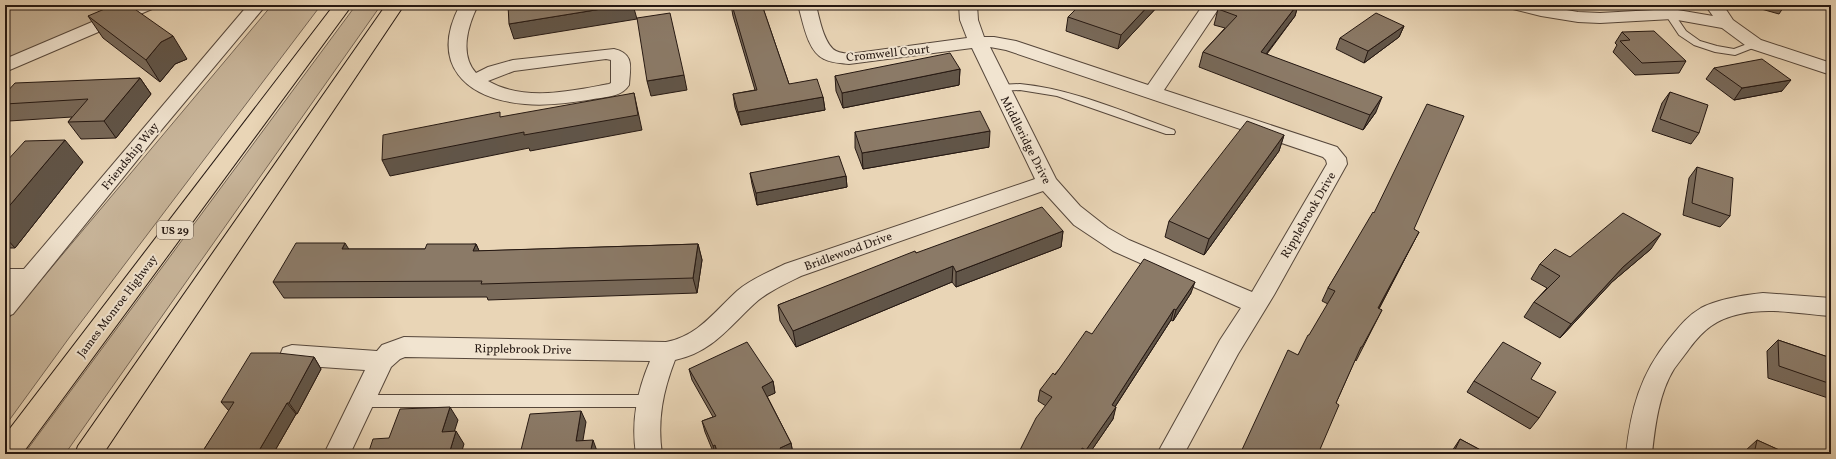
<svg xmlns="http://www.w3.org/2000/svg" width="1836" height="459" font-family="Vollkorn,serif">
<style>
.green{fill:#c8b59a;stroke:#766656}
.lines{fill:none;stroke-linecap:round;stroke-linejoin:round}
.service-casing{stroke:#56473b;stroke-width:2}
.minor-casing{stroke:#56473b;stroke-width:2}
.motorway-casing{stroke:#251812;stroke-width:2}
.service{fill:#f1e4d0;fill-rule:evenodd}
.minor{fill:#f1e4d0;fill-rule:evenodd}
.motorway{fill:#e9d5b6;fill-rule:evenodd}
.wall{fill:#786959;stroke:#251812}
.shaded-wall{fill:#615548;stroke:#251812}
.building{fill:#8b7a67;stroke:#251812}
.labels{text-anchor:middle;stroke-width:4;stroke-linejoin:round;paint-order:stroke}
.shield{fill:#f1e4d0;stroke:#62554b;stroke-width:1}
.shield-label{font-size:11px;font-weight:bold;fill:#251812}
.street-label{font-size:12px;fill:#251812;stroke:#f1e4d0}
</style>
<rect width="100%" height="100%" fill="#e9d5b6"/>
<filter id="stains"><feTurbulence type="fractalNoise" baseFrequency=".005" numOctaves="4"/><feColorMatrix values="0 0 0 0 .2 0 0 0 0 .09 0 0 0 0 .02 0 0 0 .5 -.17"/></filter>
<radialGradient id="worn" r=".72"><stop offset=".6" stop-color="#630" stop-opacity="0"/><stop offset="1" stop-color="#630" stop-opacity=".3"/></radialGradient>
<g class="green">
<path d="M5,5h130l-130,57z"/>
<path d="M272,5h49l-252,333 -64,88v-103z"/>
<path d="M356,5h25l-316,449h-41z"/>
</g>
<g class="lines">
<g class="service-casing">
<g id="service">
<path d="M1670,11l3,1 13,19 14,10 17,5 17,3 21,-8 5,3 -2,2 -23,9 -20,-3 -21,-7 -15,-10 -14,-21z"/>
<path d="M1020,84c53,5 104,28 154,46l1,2 -1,2h-8l-109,-38 -37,-6 -21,1 -5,-3 5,-3z"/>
<path d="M363,395h285l5,2 2,4 -2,4 -5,2h-285l-5,-2 -2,-4 2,-4z"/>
</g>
</g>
<g class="minor-casing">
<g id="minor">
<path d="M132,5h23l-3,4 -147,63v-13z"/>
<path d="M248,5h18l-103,123 -150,186 -8,3v-25l4,-5h-4v-18h19z"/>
<path d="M460,5h18c-10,20 -19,49 -2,68l12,-6 25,-7 101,-11c21,5 16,18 15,36 -8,13 -27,12 -41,15 -21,3 -42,6 -63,4 -60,-5 -96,-40 -65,-99zM606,59l5,1v23l-2,1c-39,7 -84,18 -121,-3l26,-10z"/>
<path d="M798,5h18c3,12 8,40 20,46 4,2 9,2 13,3l118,-16 -7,-18 -1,-15h18l1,15 6,17h10l22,4 132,44 55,-80h18l-57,85 173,57 9,11 1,6 -73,131 -36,59 -54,100h-27l63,-114 21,-32 -128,-57 -39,-26 -31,-34 -242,85c-16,8 -34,16 -47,28 -26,24 -42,48 -79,56 -12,31 -18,60 -13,94h-26c-5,-33 1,-62 14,-93l-245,-4 -5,2 -9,8 -41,87h-26l41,-84 -73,-5 -9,-3 -3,-7 3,-7 9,-3 85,6 5,-6 22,-8 262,5c32,-6 48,-30 71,-51 14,-12 32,-19 48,-27l250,-85 -63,-131 -123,16c-8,-1 -18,-1 -25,-5 -17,-8 -21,-38 -26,-54zM990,47l16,3 317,107 3,3 1,4 -75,128 -123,-52 -21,-12 -28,-22 -24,-27z"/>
<path d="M1510,5h28l40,7 22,1 72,-4 41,7 -8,-11h18l10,15 28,20 70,23v12l-82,-27 -27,-20 -50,-9 -72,4 -22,-1 -37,-6 -28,-7z"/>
<path d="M1763,293l68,5v18c-30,-2 -62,-9 -91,-2 -24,5 -37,16 -51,35 -5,7 -10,13 -15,20 -15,24 -19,57 -22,85h-26c5,-45 14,-79 43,-115 10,-12 18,-23 32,-31 17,-9 43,-13 62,-15z"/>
</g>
</g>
<g class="motorway-casing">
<g id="motorway">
<path d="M334,5h18l-330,449h-17v-19z"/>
<path d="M386,5h18l-301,449h-28l3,-8z"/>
</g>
</g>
<use href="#service" class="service"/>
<use href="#minor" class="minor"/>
<use href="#motorway" class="motorway"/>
</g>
<g class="wall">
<path d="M731,5h31l27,79 34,13 2,13 -84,15 -6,-18 -2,-13 22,-4 -22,-74z"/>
<path d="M1159,5l-41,44 -52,-18 2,-14z"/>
<path d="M1222,5h76l-3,11 -28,38 109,58 -13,18 -164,-63 4,-15 22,-24 -11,-3 4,-16z"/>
<path d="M1747,5h38l-6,9z"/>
<path d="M88,16l99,43 -12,5 -15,18 -57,-44z"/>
<path d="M1404,26l-5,11 -35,26 -28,-14 4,-11z"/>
<path d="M1622,32l64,29 -7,12 -44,2 -22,-23 4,-7 -2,-2z"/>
<path d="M1714,68l68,23 -48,9 -28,-21z"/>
<path d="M960,69l-1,16 -116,23 -7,-17 -1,-15z"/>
<path d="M140,78l11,16 -35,44 -35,1 -13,-17 4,-5 -63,4 -4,-5v-22z"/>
<path d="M1670,92l29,41 -8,11 -39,-13 10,-28z"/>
<path d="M855,132l134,15 -126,22 -8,-21z"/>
<path d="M1284,135l-5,16 -75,104 -39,-18 4,-16z"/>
<path d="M83,162l-68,86h-10v-85z"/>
<path d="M1697,167l33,49 -10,11 -37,-12 6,-37z"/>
<path d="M750,173l96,3 1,11 -90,18 -5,-21z"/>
<path d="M1374,213l40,16 -2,16 -33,64 3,1 -26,51 -1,-1 -19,43 -18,51 -20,-99 30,-51 -6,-3 6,-13z"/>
<path d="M1063,231l-2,16 -105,40 -4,-5 -156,65 -16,-26 -2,-16 138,-52z"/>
<path d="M476,244l3,7 219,-7 4,16 -5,33 -209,7 -1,-3 -203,1 -11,-16 76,-33h76z"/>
<path d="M1651,249l-39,33 -52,56 -36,-21 10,-15 13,-14 -16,-9 9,-15 30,-7z"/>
<path d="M1191,293l-18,28 -2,-1 -56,87 -2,12 -24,35h-71l28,-48 -8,-5 2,-11 52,-56z"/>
<path d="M1778,340l53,18v41l-63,-21 -1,-27z"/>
<path d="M314,357l7,12 -24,45h-1l-23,40h-72l28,-43 -8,-9z"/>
<path d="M689,369l84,12 2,12 -8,3 24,47 2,11h-79l-9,-22 -3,-11 11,-4 -21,-37z"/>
<path d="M1531,379l8,39 -9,11 -63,-37 7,-11z"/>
<path d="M1460,439l28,15h-38z"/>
<path d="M1757,440l31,14h-43v-3z"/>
</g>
<g class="shaded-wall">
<path d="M626,5h7l4,14 -123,20 -5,-15z"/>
<path d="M1149,5h10l-41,44 3,-14z"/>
<path d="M1297,5h1l-3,11 -39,51 5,-15z"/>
<path d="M1404,26l-5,11 -35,26 4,-12z"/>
<path d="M173,36l14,23 -12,5 -15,18 -14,-22 15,-18z"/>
<path d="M960,69l-1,16 -116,23 -1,-15z"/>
<path d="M684,75l3,15 -36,6 -4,-15z"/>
<path d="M140,78l11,16 -35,44 -12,-17z"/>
<path d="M1791,80l-9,11 -48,9 8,-12z"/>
<path d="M634,93l8,37 -112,21 -1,-3 -139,28 -8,-16z"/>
<path d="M823,97l2,13 -84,15 -3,-13z"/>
<path d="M1382,97l-6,15 -13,18 7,-15z"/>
<path d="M990,131l-1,16 -126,22 -1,-16z"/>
<path d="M1284,135l-5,16 -75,104 5,-16z"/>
<path d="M65,140l18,22 -68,86 -10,-11v-26z"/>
<path d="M846,176l1,11 -90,18 -1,-12z"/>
<path d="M1063,231l-2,16 -105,40v-15z"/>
<path d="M1419,232l-7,13 -40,77 6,-14z"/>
<path d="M1661,234l-10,15 -39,33 -52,56 11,-14 52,-57z"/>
<path d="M345,243l10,16 -13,-10z"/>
<path d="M476,244l7,15 -10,-8z"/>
<path d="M698,244l4,16 -5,33 -4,-15z"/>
<path d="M953,266l-1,16 -156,65 -3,-16z"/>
<path d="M1195,282l-4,11 -18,28 3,-11z"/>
<path d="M1174,309l-3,11 -62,96 3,-11z"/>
<path d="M314,357l7,12 -24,45 -8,-11z"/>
<path d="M773,381l2,12 -11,5 -2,-11z"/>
<path d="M287,403l9,11 -23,40h-16z"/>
<path d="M450,407l8,13 -8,25 -8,-13z"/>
<path d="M1116,407l-3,12 -24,35h-4l1,-4z"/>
<path d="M581,411l5,11 -5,30 -5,-11z"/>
<path d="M456,431l8,13 -3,10h-12z"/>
<path d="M593,440l4,11v3h-7z"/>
<path d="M791,443l2,11h-12l-1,-6z"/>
<path d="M715,445l2,9h-2l-2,-8z"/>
</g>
<g class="building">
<path d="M114,5h15l44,31 -12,6 -15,18 -58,-44z"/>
<path d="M508,5h118l-117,19z"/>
<path d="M732,5h30l27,79 28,-5 6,18 -85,15 -5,-18 24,-4z"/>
<path d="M1080,5h69l-28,30 -53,-18z"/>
<path d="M1222,5h75l-36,47 121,45 -12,18 -167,-63 34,-36 -19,-7z"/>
<path d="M670,13l14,62 -37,6 -10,-63z"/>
<path d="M1376,13l28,13 -36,25 -28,-13z"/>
<path d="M1654,31l32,30 -44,2 -22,-22 10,-1 -8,-8z"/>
<path d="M950,53l10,16 -118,24 -7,-17z"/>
<path d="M1762,59l29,21 -49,8 -28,-20z"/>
<path d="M140,78l-36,43 -36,1 20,-23 -83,5v-10l10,-11z"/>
<path d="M1670,92l38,13 -9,28 -39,-14z"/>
<path d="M634,93l4,22 -114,20v-3l-142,28 1,-25 117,-23v5z"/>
<path d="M1427,104l37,12 -50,113 5,3 -41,76 4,2 -20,37h-1l-25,56 3,2 -21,49h-78l48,-104 10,5 10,-20h1l26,-44 -7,-3 45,-76 1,1z"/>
<path d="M980,111l10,20 -128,22 -7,-21z"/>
<path d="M1247,121l37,14 -75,104 -40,-18z"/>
<path d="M65,140l-60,71v-48l20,-22z"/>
<path d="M839,156l7,20 -90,17 -6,-20z"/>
<path d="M1697,167l36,11 -3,38 -38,-13z"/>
<path d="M1042,207l21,24 -107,41 -3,-6 -160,65 -15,-26 137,-54 1,2z"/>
<path d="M1623,213l38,21 -38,33 -52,57 -37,-22 26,-26 -20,-12 15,-15 15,8z"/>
<path d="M296,243h49l-3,6h83l2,-5h49l-3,7 225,-7 -5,34 -212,6 1,-3 -209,1z"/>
<path d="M1144,259l51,23 -19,28 -2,-1 -62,96 4,2 -30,43 -4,-2 -2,6h-62l18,-36 16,-21 -12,-7 13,-17 2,2 31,-44 6,3z"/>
<path d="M1778,340l53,18v26l-52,-18z"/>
<path d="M747,342l26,39 -11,6 29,56 -11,5 3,6h-65l-3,-9 -2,1 -11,-25 14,-5 -27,-47z"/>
<path d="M1503,342l38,21 -10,16 25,13 -17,26 -65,-37z"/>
<path d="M251,353h27l36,4 -25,46h-2l-30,51h-56l33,-52h-13z"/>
<path d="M450,407l-8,25 14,-1 -7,23h-81l5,-15 16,-1 11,-29z"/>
<path d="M581,411l-5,30 17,-1 -3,14h-70l10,-40z"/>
<path d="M1460,439l28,15h-35z"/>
<path d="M1757,440l31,14h-34z"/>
</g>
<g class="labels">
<rect class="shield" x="157" y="221" width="36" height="18" rx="3"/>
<g class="shield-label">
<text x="175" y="234">US 29</text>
</g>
<g class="street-label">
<text transform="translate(888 53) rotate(-6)" y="4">Cromwell Court</text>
<text transform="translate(1026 140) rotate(63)" y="4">Middleridge Drive</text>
<text transform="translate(130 156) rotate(-51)" y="4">Friendship Way</text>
<text transform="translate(1308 215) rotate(-60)" y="4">Ripplebrook Drive</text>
<text transform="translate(848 251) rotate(-20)" y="4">Bridlewood Drive</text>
<text transform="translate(117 306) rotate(-53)" y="4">James Monroe Highway</text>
<text transform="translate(523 349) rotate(1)" y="4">Ripplebrook Drive</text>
</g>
</g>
<rect width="1836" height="459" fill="none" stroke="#e9d5b6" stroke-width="20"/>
<rect x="6" y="6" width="1824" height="447" fill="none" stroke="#251812" stroke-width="2"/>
<rect x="10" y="10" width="1816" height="439" fill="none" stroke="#251812"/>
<rect width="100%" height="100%" filter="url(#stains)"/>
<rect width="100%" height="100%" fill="url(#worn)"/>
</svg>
